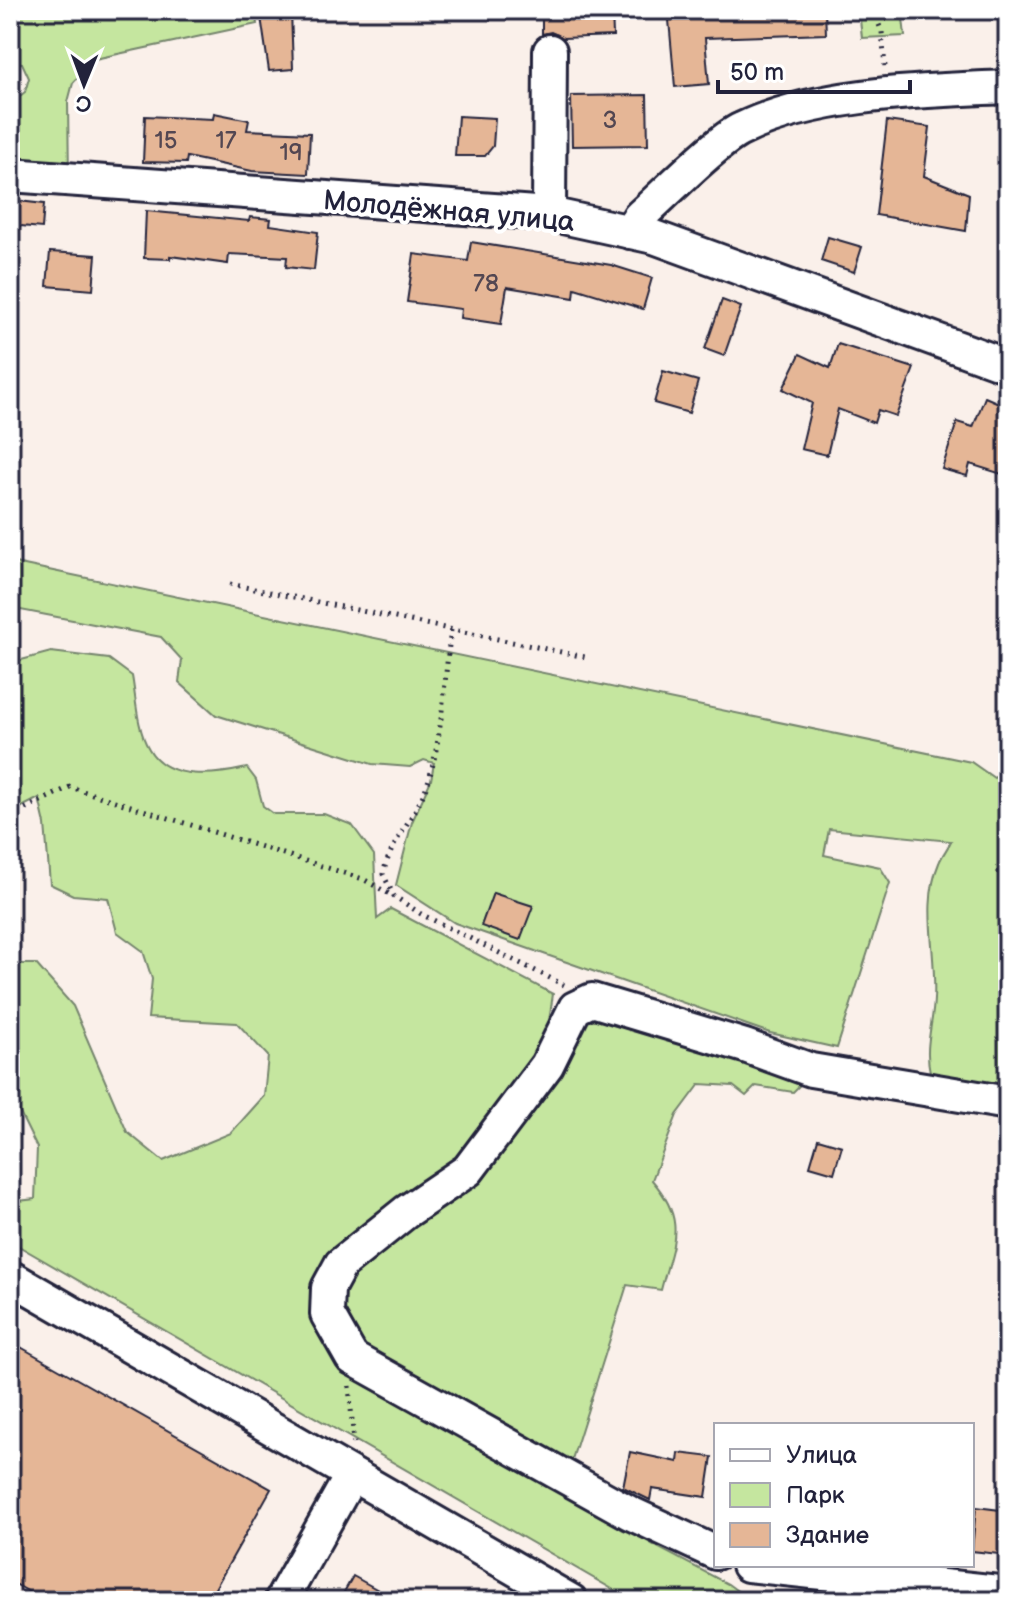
<svg xmlns="http://www.w3.org/2000/svg" width="1018" height="1611" font-family="'Balsamiq Sans',sans-serif">
<style>
.green{fill:#c5e69f;stroke:#74846d;stroke-width:2}
.building{fill:#e5b696;stroke:#22223b;stroke-width:2}
.lines{fill:none;stroke-linecap:round;stroke-linejoin:round}
.minor-casing{stroke:#22223b;stroke-width:38}
.path{stroke:#22223b;stroke-width:5;stroke-dasharray:2 6;stroke-linecap:butt}
.minor{stroke:#fff;stroke-width:32}
.labels{text-anchor:middle;stroke-width:8;stroke-linejoin:round;paint-order:stroke}
.number-label{font-size:24px;fill:#534752}
.street-label{font-size:28px;fill:#22223b;stroke:#fff}
</style>
<rect width="100%" height="100%" fill="#faf0ea"/>
<filter id="ink" filterUnits="userSpaceOnUse"><feTurbulence type="fractalNoise" baseFrequency=".0125" numOctaves="2"/><feDisplacementMap in="SourceGraphic" scale="16" xChannelSelector="R" yChannelSelector="G"/><feConvolveMatrix kernelMatrix="1 2 1 2 8 2 1 2 1" color-interpolation-filters="sRGB"/></filter>
<g filter="url(#ink)">
<g class="green">
<path d="M10,10h245l2,14 -162,35 -22,24 -5,19 1,77 -59,-4 1,-72 14,-11 4,-14 -7,-15 -12,-1z"/>
<path d="M859,10h43l3,26 -43,2z"/>
<path d="M10,562l961,200 23,16 14,-11v320l-78,-15c-6,-26 3,-47 4,-73 3,-45 -13,-94 5,-136 3,-8 9,-15 12,-22l-122,-12 -5,26 56,12 10,16 -53,165 -67,-15 -315,-110 -59,-38 16,-63 19,-42 3,-17 -10,-3 -14,7 -38,-3 -156,-49 -37,-33 3,-22 -21,-23 -151,-29z"/>
<path d="M51,652l58,7 23,17c4,22 5,54 17,73 19,33 67,26 98,19l9,12 7,26 11,8h50l28,11 22,30 3,64 14,-10 162,85 -8,54 -90,116 -120,93 13,106 309,184 71,37 23,17h-118l-623,-360v-39l25,-3 2,-51 -27,-55v-129h26l37,42 54,126 36,29 68,-28 33,-37 4,-40 -31,-33 -89,-5 4,-39 -9,-28 -26,-19 -9,-34 -35,-3 -23,-11 -5,-60 -6,-26 -21,11 -8,-1v-145z"/>
<path d="M607,1014l195,69 -9,9 -37,-6 -10,10 -13,-10 -33,-2 -23,31 -25,65c36,42 21,62 9,110l-34,-5 -58,184 -222,-131 -12,-55 62,-53 182,-207 13,-7z"/>
</g>
<g class="building">
<path d="M260,10h31l2,59 -24,2z"/>
<path d="M542,10h70l1,26 -50,2 -12,-6 -9,2z"/>
<path d="M736,10h89l1,24 -121,4 4,46 -34,3 -6,-67 68,-5z"/>
<path d="M647,95l1,50 -76,1 -1,-50z"/>
<path d="M214,113l35,7 -2,10 63,3 -2,41 -56,-3 -65,-14 -1,6 -43,-1 2,-46 68,3z"/>
<path d="M458,116l37,2 -2,28 -8,10h-30z"/>
<path d="M887,121l43,6 -6,49 45,18 -3,37 -90,-16z"/>
<path d="M10,200l34,4 -2,24 -32,-3z"/>
<path d="M146,211l103,10 1,-4 21,2 -1,6 48,7 -4,38 -28,-3 1,-10 -58,-3 -1,10 -58,-8v3l-26,-1z"/>
<path d="M828,237l34,10 -8,25 -33,-11z"/>
<path d="M471,242l140,23 41,13 -9,31 -68,-21 -1,10 -67,-11 -6,37 -41,-6 1,-9 -54,-7 7,-48 54,7z"/>
<path d="M50,252l46,3 -3,35 -46,-4z"/>
<path d="M722,300l19,7 -17,49 -19,-7z"/>
<path d="M838,344l76,24 -18,48 -18,-6 -4,13 -36,-14 -11,46 -26,-6 11,-46 -29,-14 17,-35 30,14z"/>
<path d="M663,371l35,10 -9,32 -35,-10z"/>
<path d="M985,397l23,10v69l-38,-12 -3,12 -25,-7 15,-47 16,5z"/>
<path d="M493,893l40,13 -13,34 -39,-14z"/>
<path d="M818,1139l24,7 -8,27 -24,-7z"/>
<path d="M10,1341l261,148 -63,112h-163l-35,-20z"/>
<path d="M630,1452l48,10 1,-9 33,4 -6,40 -54,-8 -2,11 -27,-13z"/>
<path d="M976,1507l32,4v44l-36,-4z"/>
<path d="M353,1576l45,25h-59z"/>
</g>
<g class="lines">
<g class="minor-casing">
<g id="minor">
<path d="M10,175l539,39 105,23 354,129"/>
<path d="M549,214l1,-163"/>
<path d="M630,232l9,-15c24,-21 78,-77 103,-88 77,-37 182,-38 266,-42"/>
<path d="M10,1277l561,324"/>
<path d="M716,1553l-86,-40 -278,-155 -25,-44 1,-26 13,-24 65,-52 62,-42 79,-105 28,-57 17,-8 153,46 66,24 197,33"/>
<path d="M748,1565l260,28"/>
<path d="M281,1601l70,-125"/>
</g>
</g>
<g class="path">
<path d="M873,10l9,22 3,35"/>
<path d="M230,584l360,74"/>
<path d="M451,630c-7,49 -8,102 -22,149 -11,37 -37,58 -46,95l11,22 27,18 143,71"/>
<path d="M10,811l8,1 52,-25 293,92 30,17"/>
<path d="M349,1386l5,57"/>
</g>
<use href="#minor" class="minor"/>
</g>
</g>
<g class="labels">
<g class="number-label">
<text x="610" y="128">3</text>
<text x="166" y="148">15</text>
<text x="226" y="148">17</text>
<text x="291" y="160">19</text>
<text x="486" y="291">78</text>
</g>
<g class="street-label">
<text transform="translate(449 210) rotate(5)" y="10">Молодёжная улица</text>
</g>
</g>
<rect width="1018" height="1611" fill="none" stroke="#fff" stroke-width="40"/>
<rect x="20" y="20" width="978" height="1571" fill="none" stroke="#22223b" stroke-width="3" filter="url(#ink)"/>
<rect x="714" y="1423" width="260" height="144" fill="#ffffff" stroke="#a7a7b1" stroke-width="2"/>
<rect x="730" y="1449" width="40" height="12" fill="#ffffff" stroke="#a7a7b1" stroke-width="2"/>
<text x="786" y="1463" font-size="24" fill="#22223b">Улица</text>
<rect x="730" y="1483" width="40" height="24" fill="#c5e69f" stroke="#a7a7b1" stroke-width="2"/>
<text x="786" y="1503" font-size="24" fill="#22223b">Парк</text>
<rect x="730" y="1523" width="40" height="24" fill="#e5b696" stroke="#a7a7b1" stroke-width="2"/>
<text x="786" y="1543" font-size="24" fill="#22223b">Здание</text>
<g transform="translate(84 84) rotate(181)" stroke="#ffffff" stroke-width="6" paint-order="stroke">
<path d="M0-6L14 30L0 20L-14 30Z" fill="#22223b"/>
<text y="-12" font-size="22" font-weight="bold" text-anchor="middle" fill="#22223b">С</text>
</g>
<path d="M718 80v12h192v-12" fill="none" stroke="#22223b" stroke-width="4"/>
<text x="730" y="80" font-size="24" fill="#22223b" stroke="#ffffff" stroke-width="6" paint-order="stroke">50 m</text>
</svg>
